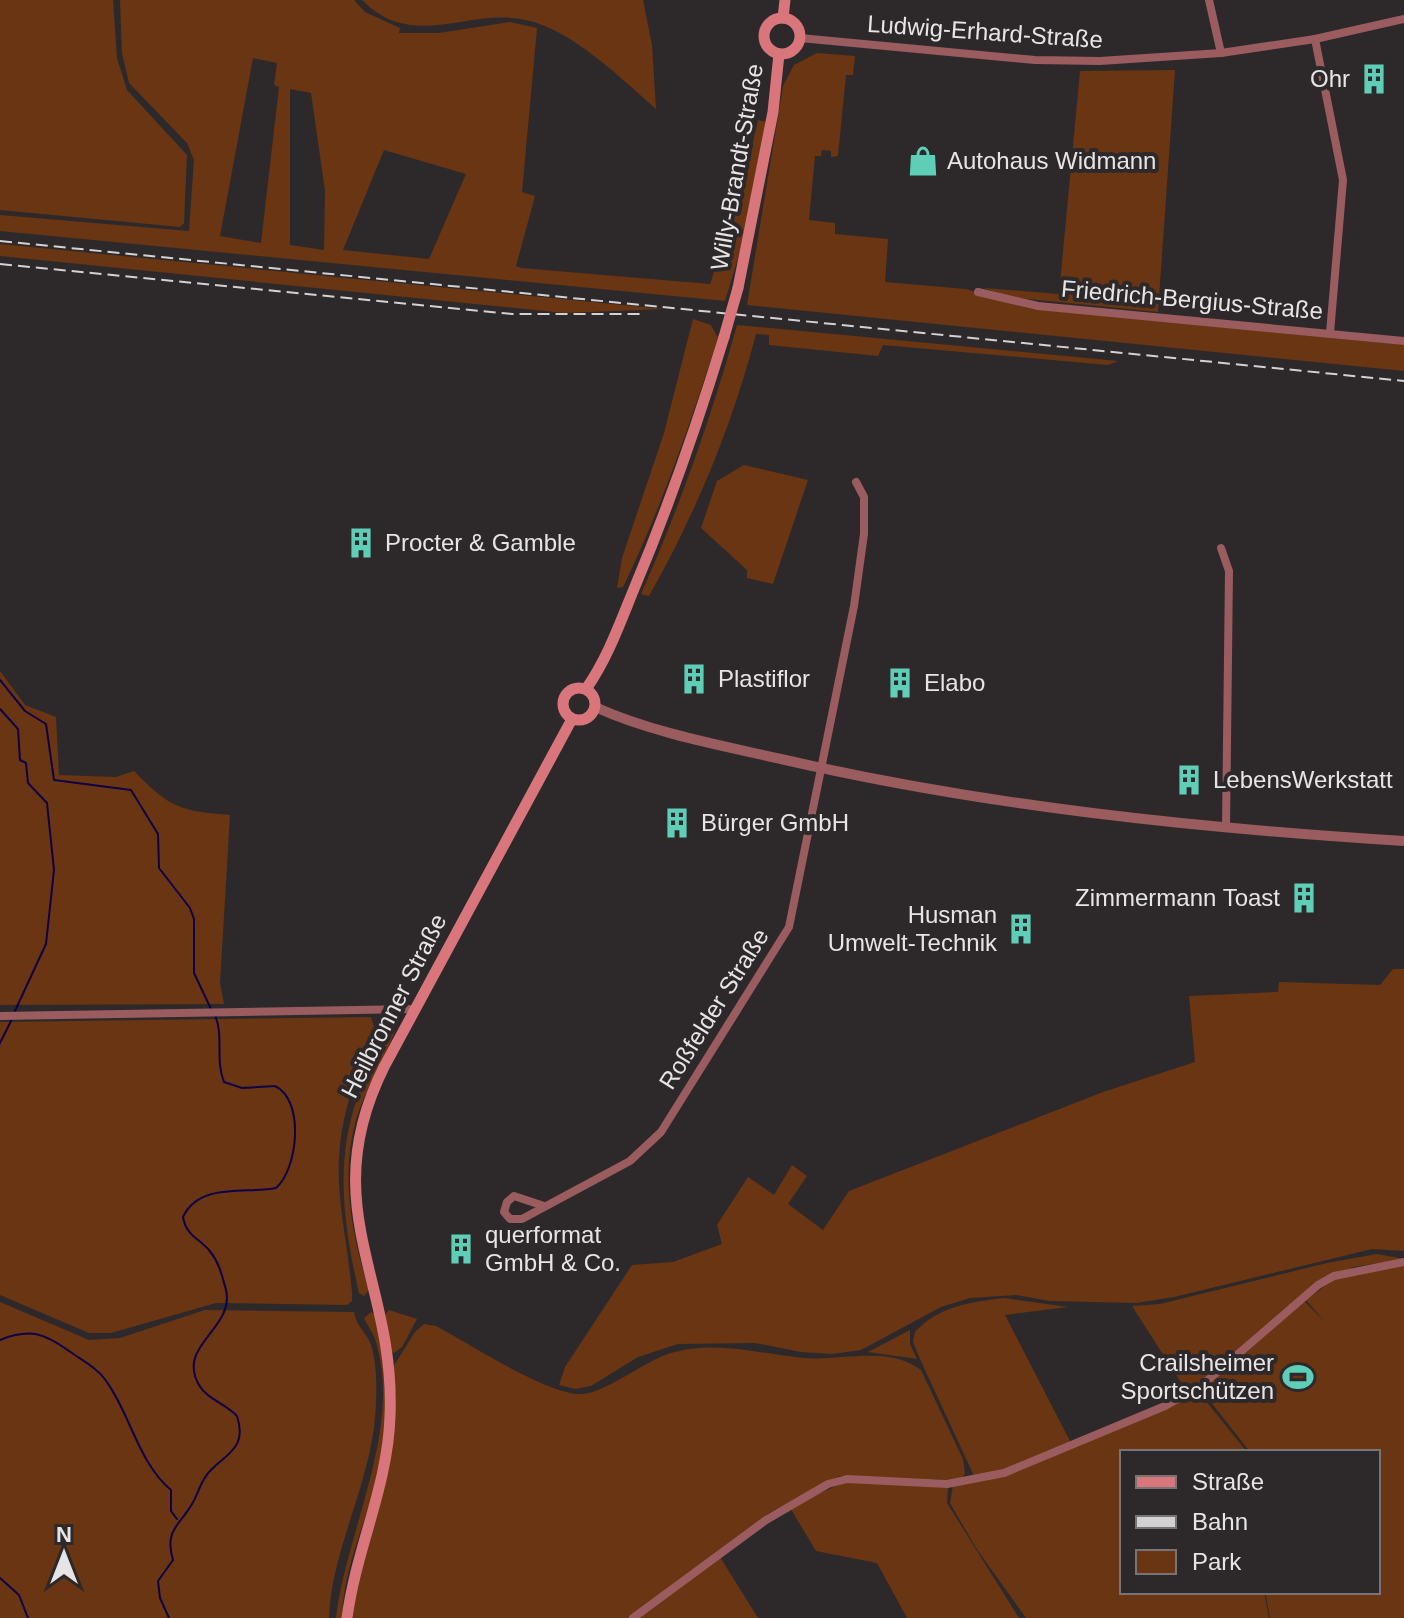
<svg xmlns="http://www.w3.org/2000/svg" width="1404" height="1618" font-family="Arial,sans-serif">
<style>
.green{fill:#6a3512;fill-rule:evenodd}
.lines{fill:none;stroke-linecap:round;stroke-linejoin:round}
.stream{stroke:#0f0047;stroke-width:2}
.minor{stroke:#9a5c5f;stroke-width:8}
.tertiary{stroke:#9a5c5f;stroke-width:10}
.secondary{stroke:#d9767b;stroke-width:11}
.rail{stroke:#d4d1d2;stroke-width:2;stroke-dasharray:12 6;stroke-linecap:butt}
.secondary-bridge{stroke:#d9767b;stroke-width:11}
.labels{text-anchor:middle;stroke-width:8;stroke-linejoin:round;paint-order:stroke}
.street-label{font-size:24px;fill:#e7e4e5;stroke:#2d292b}
.poi-label{font-size:24px;fill:#e7e4e5;stroke:#2d292b;text-anchor:start}
</style>
<rect width="100%" height="100%" fill="#2d292b"/>
<g class="green">
<path d="M0,0h113l4,58 10,32 60,65 -3,68 -4,4 -180,-17z"/>
<path d="M120,0h234l11,12 35,16 -1,5h40l71,-11 27,6 -15,164 13,4 -19,70 5,2 189,16 32,-96 16,-68 8,2 -27,133 -14,46 -725,-70v-16l189,16 5,-71 -7,-17 -58,-60 -7,-30zM253,58l24,5 -3,22 5,2 -18,156 -41,-7zM290,89l21,4 14,98 -1,59 -34,-5zM384,150l82,24 -37,85 -86,-9z"/>
<path d="M362,0h281l9,45 4,64c-35,-31 -84,-79 -130,-89 -59,-13 -112,32 -164,-20z"/>
<path d="M817,53l38,3 -2,19h-7l-8,81 -7,1v-6l-9,-1 -1,6h-6l-6,64 26,3v11l53,5 -3,43 81,7 61,19 377,37v26l-657,-66 36,-219 11,-21z"/>
<path d="M1175,70l-17,242 -150,-15 -24,-9 75,6 21,-223z"/>
<path d="M0,244l663,65 -99,4 -564,-57z"/>
<path d="M693,319l18,6 7,13c-28,85 -56,169 -95,249l-6,1 5,-30 42,-125z"/>
<path d="M737,325l381,36 -10,4 -225,-20 -5,11 -109,-11v-10l-13,-1c-24,92 -60,179 -107,262l-8,-2c39,-88 70,-176 96,-269z"/>
<path d="M744,465l64,15 -35,104 -26,-6v-8l-46,-42 16,-47z"/>
<path d="M0,671l25,34 31,12 3,58 57,2 18,-6c35,36 45,40 96,44l-10,168 4,21 -224,1z"/>
<path d="M1393,969h11v282l-32,-2 -198,48 -38,6 -86,-2 -34,-6 -46,3 -29,9 -80,43 -29,4 -31,-2 -46,-9 -77,1 -40,13 -47,29 -16,3 -16,-4 6,-18 67,-102 41,-3 49,-18 -5,-19 31,-48 26,18 18,-30 15,11 -19,28 35,26 26,-39 254,-99 92,-30 -6,-66 89,-4 1,-10 101,3z"/>
<path d="M385,1016l10,7v7c-10,31 -30,58 -39,90 -16,57 -4,115 13,170l-5,6 -5,-3c-15,-67 -25,-130 -1,-197 6,-19 20,-37 25,-57 2,-9 -2,-16 2,-23z"/>
<path d="M371,1017l6,20c-6,17 -19,32 -24,49 -27,84 -9,124 -1,206v9l-5,4 -131,-2 -105,30h-22l-89,-38v-273z"/>
<path d="M1377,1254l27,5 -50,8 -25,8 -142,117 -55,-86 28,-2 167,-41z"/>
<path d="M1404,1264v354h-134l-5,-26h113v-140h-128l-50,-64 104,-87 20,20 -18,-21 28,-21z"/>
<path d="M1004,1298l64,9 -63,8 66,128 -64,27 -33,6 -54,-117 -7,-17 2,-10c24,-26 56,-30 89,-34z"/>
<path d="M0,1302l89,38 31,-2 85,-28 149,2c2,14 13,21 17,33 5,16 6,38 5,55 -1,78 -45,147 -47,218h-329z"/>
<path d="M389,1310l28,9 -15,28 -8,6 -3,-1 -6,-37z"/>
<path d="M371,1312l6,4c8,53 13,106 1,159 -12,47 -35,94 -36,143h-6c10,-87 68,-192 39,-279 -2,-7 -8,-14 -11,-21z"/>
<path d="M424,1324l12,2c34,18 107,66 142,68 25,2 65,-33 93,-41 44,-13 89,1 133,5 37,3 85,-13 117,12l42,89 2,14 -3,5 -9,2 -113,-4 -71,37 -141,105h-276l2,-21 34,-124 8,-73 -3,-33 22,-35z"/>
<path d="M910,1330v14l7,15 -49,-7z"/>
<path d="M1197,1390l50,62h-125v140h142l5,26h-243l-50,-70 -26,-45 3,-18 18,-3 220,-87 5,1z"/>
<path d="M848,1481l100,7 -1,15 72,115h-112l-30,-55 -61,-12 -27,-45z"/>
<path d="M720,1557l38,61h-123z"/>
</g>
<g class="lines">
<g class="stream">
<path d="M0,680l25,31 21,13 8,56 77,10 27,44 1,34 31,40 4,11v54l17,36"/>
<path d="M0,709l18,20 2,31 6,3 2,20 19,20 7,67 -8,74 -32,69"/>
<path d="M0,1043l12,-24"/>
<path d="M0,1340c30,-12 44,-7 69,11 11,8 27,16 35,27 26,34 34,85 67,112v21l6,8"/>
<path d="M0,1578l19,17 9,23"/>
<path d="M169,1618l-9,-20 -2,-17 15,-21c-9,-30 7,-35 19,-56 7,-11 8,-23 18,-33 19,-19 37,-24 27,-55 -11,-12 -30,-17 -38,-31 -23,-40 36,-56 27,-95 -4,-15 -7,-28 -17,-40 -11,-12 -23,-15 -26,-33 16,-35 63,-23 93,-29 22,-19 29,-88 -1,-102l-33,2 -18,-6c-9,-22 0,-46 -9,-67"/>
</g>
<g class="minor">
<path d="M1209,0l12,53"/>
<path d="M800,38l235,22 65,1 121,-8 94,-14 89,-20"/>
<path d="M1315,39l28,141 -13,153"/>
<path d="M978,292l60,14 366,35"/>
<path d="M1221,548l8,23 -3,257"/>
<path d="M0,1016l414,-7"/>
<path d="M544,1206l-30,-10 -7,6 -3,10 6,7h12l108,-58 31,-29 128,-205 65,-321 10,-72v-37l-8,-15"/>
<path d="M633,1618l133,-98 62,-36 19,-5 100,5 57,-11 161,-67 36,-20 117,-101 16,-9 70,-14"/>
</g>
<path class="tertiary" d="M595,707c58,26 124,38 186,52 204,47 414,69 623,82"/>
<g class="secondary">
<path d="M783,18l2,-18"/>
<circle cx="782" cy="36" r="18"/>
<path d="M738,288l35,-176 6,-58"/>
<circle cx="579" cy="704" r="16"/>
<path d="M586,689c22,-31 35,-69 50,-105 34,-81 62,-162 88,-247"/>
<path d="M347,1618c9,-69 41,-132 43,-202 6,-135 -76,-209 -6,-349l188,-348"/>
</g>
<g class="rail">
<path d="M0,241l1404,140"/>
<path d="M0,264l512,50h128"/>
</g>
<path class="secondary-bridge" d="M724,337l14,-49"/>
</g>
<defs>
<g id="building-bare" transform="scale(2.4)"><path d="M-4-6H4V6H1V3H-1V6H-4ZM-2.5-4.3h1.7v1.8h-1.7ZM.8-4.3h1.7v1.8H.8ZM-2.5-1h1.7V.8h-1.7ZM.8-1h1.7V.8H.8Z" fill="#5eceb7" stroke="#2d292b" stroke-width="2.5" paint-order="stroke"/></g>
<g id="shop-bare" transform="scale(2.4)"><path d="M-5-2.5h2.3a2.7 3.5 0 0 1 5.4 0H5L5.5 6h-11ZM-1.5-2.5h3a1.5 2.3 0 0 0-3 0Z" fill="#5eceb7" stroke="#2d292b" stroke-width="2.5" paint-order="stroke"/></g>
<g id="stadium-bare" transform="scale(2.4)"><path d="M0-5a6.5 5 0 1 0 0 10a6.5 5 0 1 0 0-10ZM-3.5-1.8h7v3.6h-7Z" fill="#5eceb7" stroke="#2d292b" stroke-width="2.5" paint-order="stroke"/></g>
</defs>
<g fill-rule="evenodd">
<use href="#building-bare" x="1374" y="79"/>
<use href="#shop-bare" x="923" y="161"/>
<use href="#building-bare" x="361" y="543"/>
<use href="#building-bare" x="694" y="679"/>
<use href="#building-bare" x="900" y="683"/>
<use href="#building-bare" x="1189" y="780"/>
<use href="#building-bare" x="677" y="823"/>
<use href="#building-bare" x="1304" y="898"/>
<use href="#building-bare" x="1021" y="929"/>
<use href="#building-bare" x="461" y="1249"/>
<use href="#stadium-bare" x="1298" y="1377"/>
</g>
<g class="labels">
<g class="street-label">
<text transform="translate(985 32) rotate(4)" y="8">Ludwig-Erhard-Straße</text>
<text transform="translate(737 167) rotate(-80)" y="8">Willy-Brandt-Straße</text>
<text transform="translate(1192 300) rotate(5)" y="8">Friedrich-Bergius-Straße</text>
<text transform="translate(394 1006) rotate(-63)" y="8">Heilbronner Straße</text>
<text transform="translate(714 1009) rotate(-58)" y="8">Roßfelder Straße</text>
</g>
<g class="poi-label">
<text x="1350" y="87" text-anchor="end">Ohr</text>
<text x="947" y="169">Autohaus Widmann</text>
<text x="385" y="551">Procter &amp; Gamble</text>
<text x="718" y="687">Plastiflor</text>
<text x="924" y="691">Elabo</text>
<text x="1213" y="788">LebensWerkstatt</text>
<text x="701" y="831">Bürger GmbH</text>
<text x="1280" y="906" text-anchor="end">Zimmermann Toast</text>
<text x="997" y="923" text-anchor="end">Husman<tspan x="997" dy="28">Umwelt-Technik</tspan></text>
<text x="485" y="1243">querformat<tspan x="485" dy="28">GmbH &amp; Co.</tspan></text>
<text x="1274" y="1371" text-anchor="end">Crailsheimer<tspan x="1274" dy="28">Sportschützen</tspan></text>
</g>
</g>
<rect x="1120" y="1450" width="260" height="144" fill="#2d292b" stroke="#777475" stroke-width="2"/>
<rect x="1136" y="1476" width="40" height="12" fill="#d9767b" stroke="#777475" stroke-width="2"/>
<text x="1192" y="1490" font-size="24" fill="#e7e4e5">Straße</text>
<rect x="1136" y="1516" width="40" height="12" fill="#d4d1d2" stroke="#777475" stroke-width="2"/>
<text x="1192" y="1530" font-size="24" fill="#e7e4e5">Bahn</text>
<rect x="1136" y="1550" width="40" height="24" fill="#6a3512" stroke="#777475" stroke-width="2"/>
<text x="1192" y="1570" font-size="24" fill="#e7e4e5">Park</text>
<g transform="translate(64 1554)" stroke="#2d292b" stroke-width="6" paint-order="stroke">
<path d="M0-6L14 30L0 20L-14 30Z" fill="#e7e4e5"/>
<text y="-12" font-size="22" font-weight="bold" text-anchor="middle" fill="#e7e4e5">N</text>
</g>
</svg>
